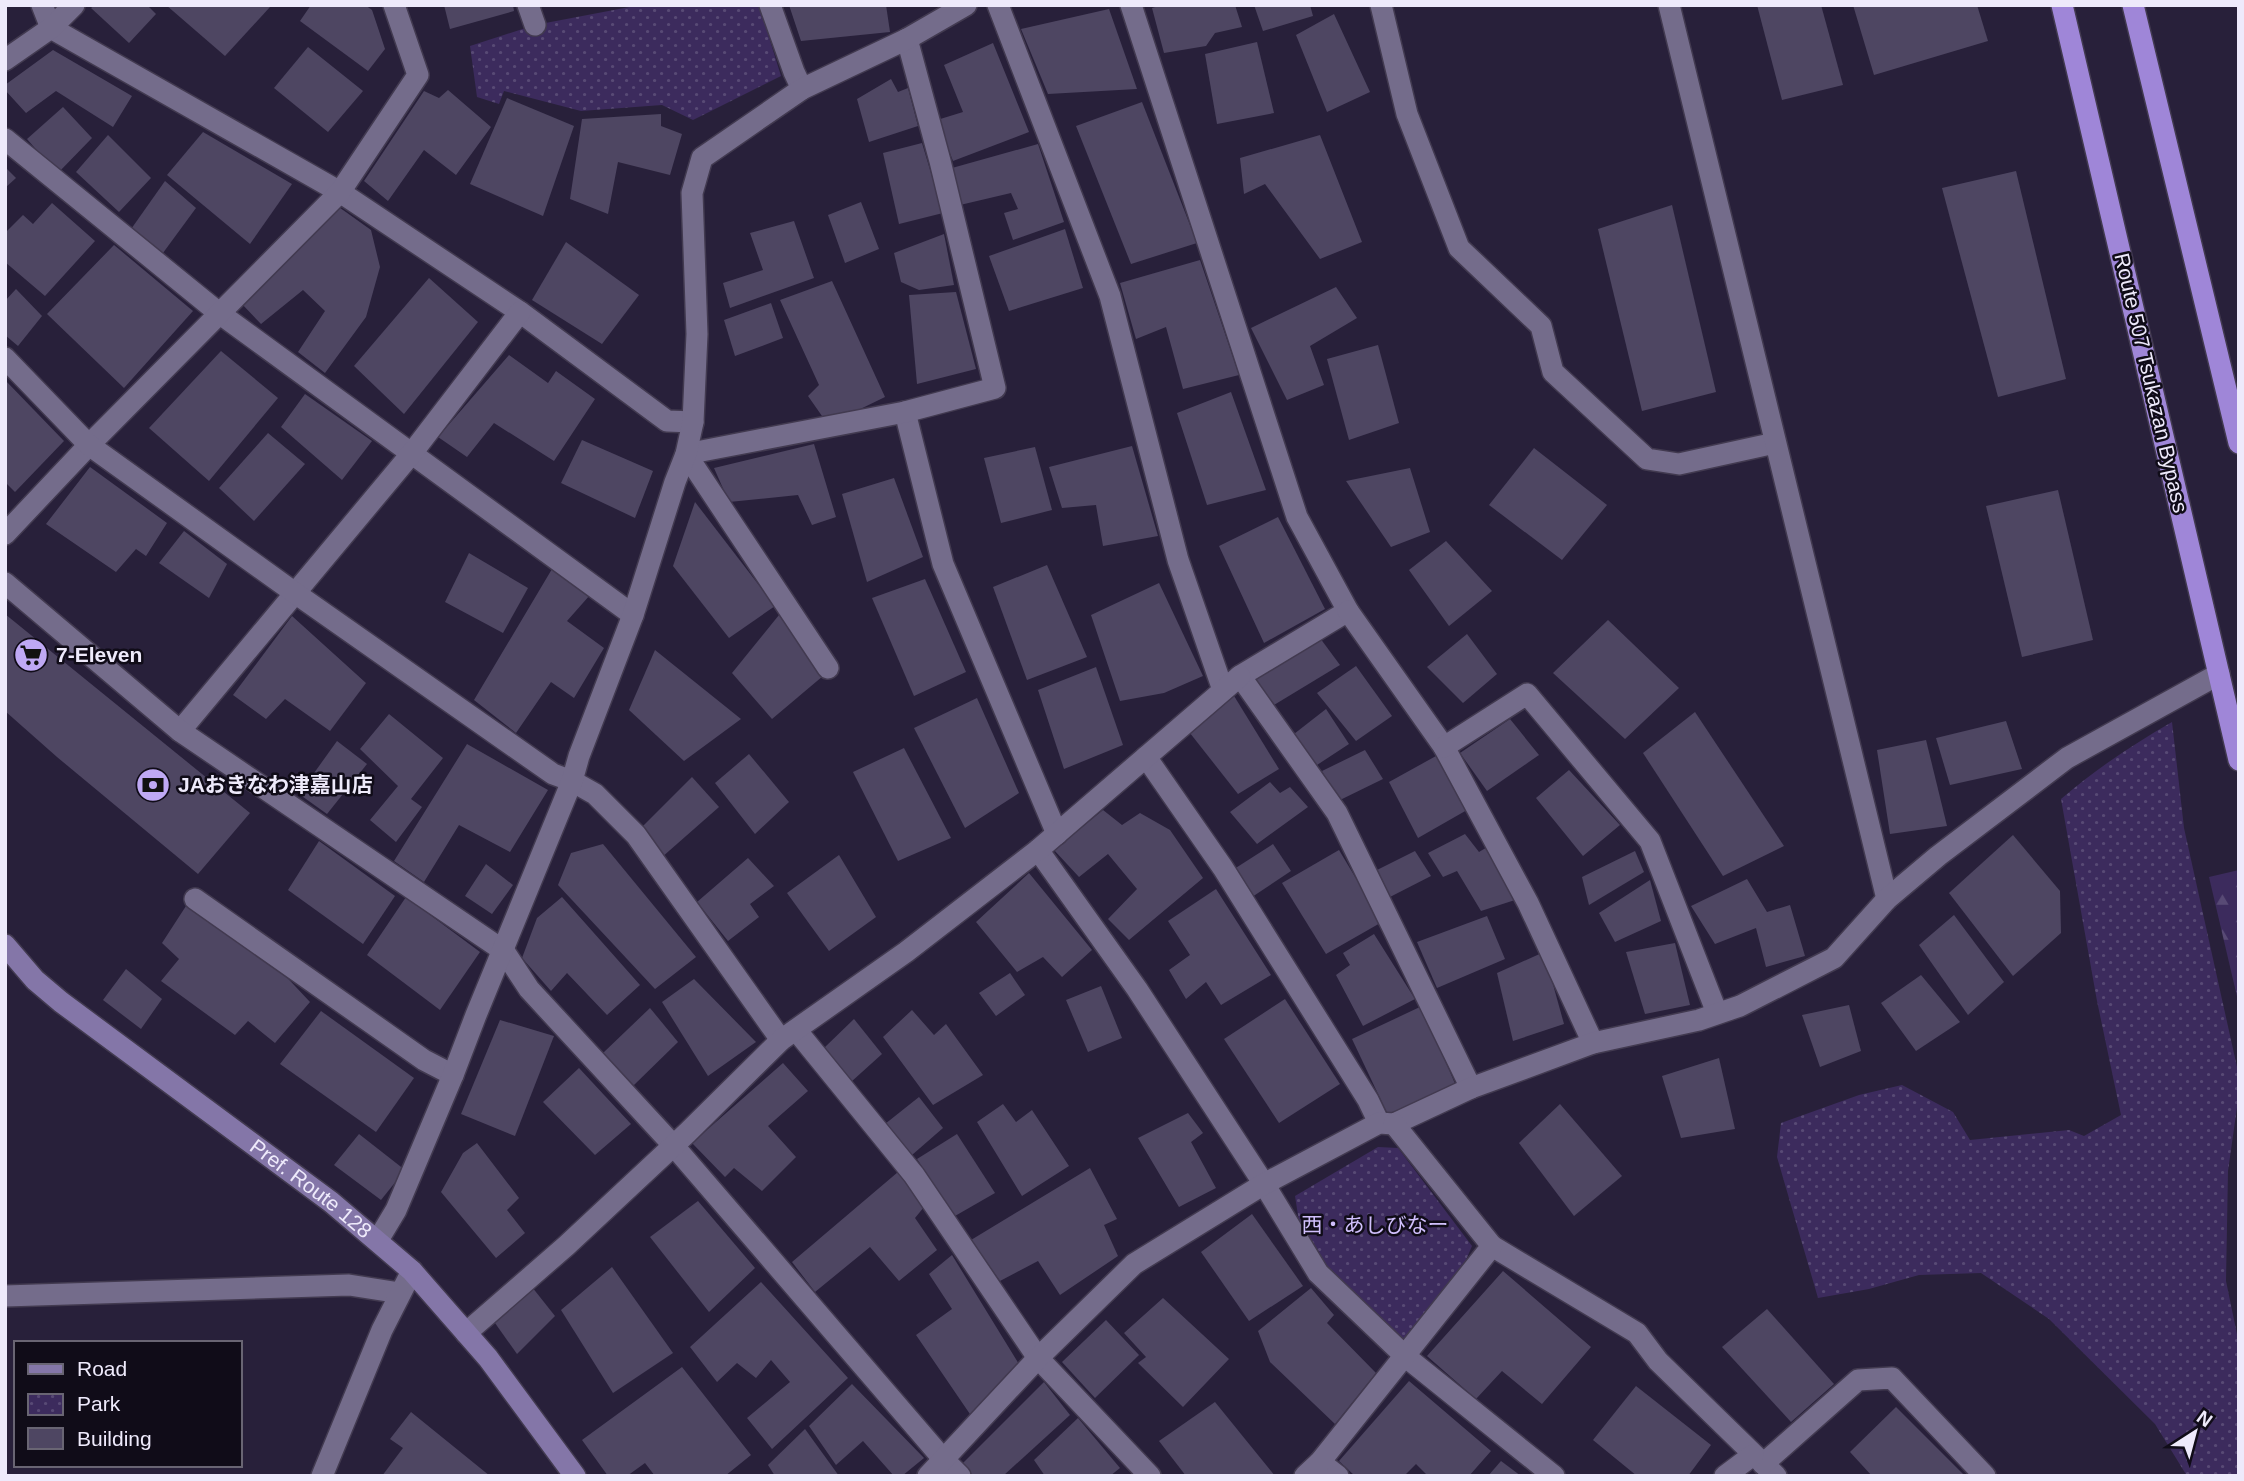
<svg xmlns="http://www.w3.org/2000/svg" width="2244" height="1481" font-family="Arial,'Noto Sans JP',sans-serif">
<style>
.forest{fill:url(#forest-firs)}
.park{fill:url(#park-dots)}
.building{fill:#4e4662}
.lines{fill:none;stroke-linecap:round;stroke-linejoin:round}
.service-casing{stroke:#423a50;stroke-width:24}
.minor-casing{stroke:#423a50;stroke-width:24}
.tertiary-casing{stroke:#423a50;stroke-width:24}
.secondary-casing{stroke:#423a50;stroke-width:24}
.trunk-casing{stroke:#423a50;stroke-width:24}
.service{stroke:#746c8b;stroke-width:21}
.minor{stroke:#746c8b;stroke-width:21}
.tertiary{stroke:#746c8b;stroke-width:21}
.secondary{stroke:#8476a8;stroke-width:21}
.trunk{stroke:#9f86d8;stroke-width:21}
.labels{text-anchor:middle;stroke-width:5;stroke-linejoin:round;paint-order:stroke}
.street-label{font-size:21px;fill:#eeeafb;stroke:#100c18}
.poi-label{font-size:21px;font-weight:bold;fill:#eeeafb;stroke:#100c18;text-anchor:start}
.park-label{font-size:21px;fill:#d0bffc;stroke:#100c18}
</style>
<defs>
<pattern id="forest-firs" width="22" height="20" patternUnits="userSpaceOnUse" patternTransform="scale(1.75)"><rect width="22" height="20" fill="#3c2b5d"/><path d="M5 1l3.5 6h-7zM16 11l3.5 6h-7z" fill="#584a75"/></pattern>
<pattern id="park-dots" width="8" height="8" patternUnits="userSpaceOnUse" patternTransform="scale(1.75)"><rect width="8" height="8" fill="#3c2b5d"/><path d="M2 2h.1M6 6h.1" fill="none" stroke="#584a75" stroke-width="1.8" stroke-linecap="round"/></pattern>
</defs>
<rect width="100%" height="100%" fill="#28203a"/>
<path class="forest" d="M2239,870v135l-30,-128z"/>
<g class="park">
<path d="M640,5h119l22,71 -88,44 -31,-15 -81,6 -77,-20 -5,13 -22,-7 -7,-51 65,-21z"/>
<path d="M2172,722l12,106 55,248v17l-11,78 -2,110 13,63v132h-52l-32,-52 -106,-105 -68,-46 -62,2 -50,14 -51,9 -41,-141 4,-34 78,-28 43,-10 51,27 17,28 99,-10 15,6 37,-21 -24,-114 -36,-202c35,-30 71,-54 111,-77z"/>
<path d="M1378,1147l20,1 74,98 -18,42 -47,56 -82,-77 -25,-39 -5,-32z"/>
</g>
<g class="building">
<path d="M95,5h52l9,9 -27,29 -38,-35z"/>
<path d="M166,5h102l2,2 -45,49z"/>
<path d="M311,5h54l7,5 13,39 -17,22 -68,-50z"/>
<path d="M444,5h69l1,6 -64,18z"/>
<path d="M789,5h97l4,27 -89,9z"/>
<path d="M1162,5h73l7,22 -27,6 -9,13 -42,7 -12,-45z"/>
<path d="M1254,5h56l3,11 -50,15z"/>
<path d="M1757,5h64l22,80 -61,15z"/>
<path d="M1853,5h124l11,36 -114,34z"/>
<path d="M1109,9l28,80 -89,5 -27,-65z"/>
<path d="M1334,14l36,78 -43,20 -31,-77z"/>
<path d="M1257,42l17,71 -57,11 -12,-70z"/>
<path d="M993,43l36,89 -76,29 -16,-41 26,-8 -19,-47z"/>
<path d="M308,47l55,44 -35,41 -54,-44z"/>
<path d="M53,50l79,46 -19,31 -57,-36 -30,22 -21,-23v-5z"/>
<path d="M891,79l7,13 10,-4 10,38 -49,16 -12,-43z"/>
<path d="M448,90l43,37 -35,48 -32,-25 -36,51 -24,-20 60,-90 15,7z"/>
<path d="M507,98l67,28 -31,90 -73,-32z"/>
<path d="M1142,102l55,141 -66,21 -55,-138z"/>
<path d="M63,107l29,31 -35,36 -30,-35z"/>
<path d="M661,114v12l21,8 -12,41 -52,-13 -10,52 -38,-15 12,-80z"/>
<path d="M203,132l89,52 -42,60 -83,-69z"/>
<path d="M108,135l43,43 -32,34 -43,-40z"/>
<path d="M1320,135l42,107 -42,17 -55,-75 -21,10 -4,-36z"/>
<path d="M922,143l21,70 -44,11 -16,-71z"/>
<path d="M1038,144l26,78 -51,18 -9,-27 14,-4 -7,-16 -51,12 -8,-37z"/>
<path d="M5,167l11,11 -11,10z"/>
<path d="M2016,171l50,208 -68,18 -56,-209z"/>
<path d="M165,181l31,27 -36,49 -31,-25z"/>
<path d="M861,202l18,47 -34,14 -17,-48z"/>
<path d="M52,203l43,38 -50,55 -40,-34v-29l18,-18 10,9z"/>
<path d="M336,205l35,25 9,37 -14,50 -41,56 -27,-21 27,-41 -22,-21 -42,34 -21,-22z"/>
<path d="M1672,205l44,187 -74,19 -44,-182z"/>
<path d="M794,221l20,57 -84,30 -7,-25 40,-13 -13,-37z"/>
<path d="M1065,229l18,59 -74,23 -20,-55z"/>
<path d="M944,234l10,51 -35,5 -18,-8 -7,-29z"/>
<path d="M566,242l73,53 -37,49 -70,-44z"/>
<path d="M114,245l79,66 -69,77 -77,-74z"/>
<path d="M1200,260l39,115 -56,14 -17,-62 -30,12 -16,-56z"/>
<path d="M429,278l49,44 -74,92 -50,-48z"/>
<path d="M832,281l53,116 -37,18 -26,1 -14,-20 11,-11 -39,-85z"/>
<path d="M1336,287l21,31 -47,28 14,39 -37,15 -36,-72z"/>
<path d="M16,289l26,27 -24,30 -13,-11v-34z"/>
<path d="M956,292l20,77 -59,15 -8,-89z"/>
<path d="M771,303l12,35 -48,18 -11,-36z"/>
<path d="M1378,345l21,78 -50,17 -22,-81z"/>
<path d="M221,351l57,47 -69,83 -60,-53z"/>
<path d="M509,355l39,28 8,-12 39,28 -41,62 -60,-38 -27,34 -29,-20z"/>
<path d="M5,380l59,61 -49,51 -10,-10z"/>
<path d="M1231,392l35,98 -59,15 -30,-92z"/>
<path d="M305,394l67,47 -30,39 -61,-53z"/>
<path d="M268,433l37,31 -51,57 -35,-33z"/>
<path d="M582,440l71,31 -18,47 -74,-35z"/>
<path d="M814,444l22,73 -24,8 -14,-30 -69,7 -15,-34z"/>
<path d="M1132,446l26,90 -55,10 -7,-41 -34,3 -13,-41z"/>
<path d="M1035,447l17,63 -51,13 -17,-65z"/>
<path d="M1534,448l73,57 -45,55 -73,-55z"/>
<path d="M90,467l77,56 -21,33 -10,-7 -20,23 -70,-48z"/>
<path d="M1410,468l20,64 -39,15 -45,-66z"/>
<path d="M894,478l29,79 -56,25 -25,-88z"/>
<path d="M2058,490l35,150 -71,17 -36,-151z"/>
<path d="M695,502l80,104 -46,32 -56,-72z"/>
<path d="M1278,517l47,92 -61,34 -45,-97z"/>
<path d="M184,531l43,33 -18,34 -50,-35z"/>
<path d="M1446,541l46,50 -43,35 -40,-56z"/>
<path d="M469,553l59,35 -25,45 -58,-31z"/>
<path d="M1047,565l40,92 -60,23 -34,-93z"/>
<path d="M552,569l38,26 -23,26 37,27 -30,50 -23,-16 -35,51 -42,-33z"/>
<path d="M925,579l41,93 -52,24 -42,-98z"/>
<path d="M1159,583l44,93 -39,17 -44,8 -29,-86z"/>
<path d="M5,614l245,199 -52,61 -141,-117 -52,-46z"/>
<path d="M779,615l44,61 -51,43 -40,-46z"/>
<path d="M292,616l74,67 -36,48 -45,-32 -19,20 -33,-24z"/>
<path d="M1608,620l71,68 -54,51 -72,-66z"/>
<path d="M1467,634l30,40 -34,29 -36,-36z"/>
<path d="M1320,638l20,27 -66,40 -20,-25z"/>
<path d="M655,650l86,69 -57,42 -55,-51z"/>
<path d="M1356,666l36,50 -36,25 -39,-48z"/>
<path d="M1096,667l27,78 -59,24 -26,-79z"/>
<path d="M1231,691l48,78 -41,25 -52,-66z"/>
<path d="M977,698l42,95 -54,35 -51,-100z"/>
<path d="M1326,709l23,35 -32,21 -23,-31z"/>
<path d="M1695,712l89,134 -61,30 -80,-123z"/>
<path d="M389,714l54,44 -32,41 11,8 -26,35 -26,-22 28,-34 -38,-37z"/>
<path d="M1510,719l29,36 -52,36 -27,-38z"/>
<path d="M2006,721l16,48 -72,16 -14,-47z"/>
<path d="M1926,740l21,86 -57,8 -13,-84z"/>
<path d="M337,741l30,23 -40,50 -28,-20z"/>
<path d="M467,744l81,46 -38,62 -51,-27 -35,57 -30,-21z"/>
<path d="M904,748l47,90 -53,23 -45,-89z"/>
<path d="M1365,750l18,29 -45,22 -16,-30z"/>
<path d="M749,754l40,48 -34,32 -40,-51z"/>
<path d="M1436,756l31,54 -49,28 -29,-56z"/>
<path d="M1569,770l51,55 -37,31 -47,-58z"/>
<path d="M692,777l27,30 -58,51 -19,-31z"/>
<path d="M1270,782l10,11 10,-6 18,20 -51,37 -27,-32z"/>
<path d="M1103,810l19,15 18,-12 30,17 33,48 -74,62 -21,-21 29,-30 -29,-35 -29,23 -25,-27z"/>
<path d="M1465,834l14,18 10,-6 26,54 -34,11 -24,-40 -14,6 -15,-24z"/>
<path d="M2013,835l47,56 1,42 -48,43 -64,-83z"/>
<path d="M319,841l76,55 -32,48 -75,-54z"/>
<path d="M603,844l93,113 -41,32 -97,-104 13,-32z"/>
<path d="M1273,844l18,27 -42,28 -18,-28z"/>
<path d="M1339,850l43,72 -56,32 -44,-71z"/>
<path d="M1415,851l16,25 -43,22 -11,-28z"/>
<path d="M1635,851l9,21 -55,33 -7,-28z"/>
<path d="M839,855l37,62 -47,34 -42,-58z"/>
<path d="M748,858l26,28 -24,18 9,13 -31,24 -31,-39z"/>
<path d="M486,864l27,21 -21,29 -27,-18z"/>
<path d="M1029,873l63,77 -30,27 -19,-20 -26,15 -41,-50z"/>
<path d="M1747,879l20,33 23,-7 15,51 -39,11 -10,-39 -41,16 -24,-38z"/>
<path d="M1650,880l11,41 -46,21 -16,-29z"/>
<path d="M1216,889l55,86 -50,30 -15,-23 -20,17 -17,-29 21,-15 -22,-34z"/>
<path d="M406,897l74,55 -40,58 -73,-55z"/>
<path d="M562,897l78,88 -33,30 -40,-42 -16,18 -29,-33 15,-40z"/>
<path d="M186,906l93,63 31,33 -35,41 -27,-22 -13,14 -74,-54 18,-22 -17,-16z"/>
<path d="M1954,915l50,67 -36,33 -49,-70z"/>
<path d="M1487,916l18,43 -68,29 -20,-46z"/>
<path d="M1374,934l41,65 -52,27 -27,-51 14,-10 -7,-12z"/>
<path d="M1675,943l15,62 -45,9 -19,-62z"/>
<path d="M1544,952l20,72 -51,17 -16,-68z"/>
<path d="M126,969l36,30 -21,30 -38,-29z"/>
<path d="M1010,973l15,22 -29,21 -17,-23z"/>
<path d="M1921,975l39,47 -44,29 -35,-48z"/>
<path d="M694,979l62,63 -48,34 -46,-74z"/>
<path d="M1101,986l21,52 -34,14 -22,-52z"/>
<path d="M1285,999l55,85 -61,39 -55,-84z"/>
<path d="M1849,1005l12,46 -41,16 -18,-52z"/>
<path d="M1422,1006l34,80 -68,29 -36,-76z"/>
<path d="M650,1008l28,34 -45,44 -30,-33z"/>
<path d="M912,1010l22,25 12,-11 37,51 -50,30 -50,-68z"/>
<path d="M321,1011l93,67 -38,54 -96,-68z"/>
<path d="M854,1019l28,35 -31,28 -27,-34z"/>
<path d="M500,1020l54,16 -39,100 -54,-22z"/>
<path d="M1719,1058l16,71 -54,9 -19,-62z"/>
<path d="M783,1063l25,28 -40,35 28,31 -34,34 -28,-23 -9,9 -33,-34z"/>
<path d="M579,1068l52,56 -36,31 -52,-53z"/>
<path d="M919,1097l24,31 -31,27 -27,-31z"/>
<path d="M1003,1104l13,18 16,-12 37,56 -47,30 -45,-74z"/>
<path d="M1560,1104l62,72 -48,40 -55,-73z"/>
<path d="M1188,1113l15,20 -12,9 25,46 -37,19 -41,-69z"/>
<path d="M359,1134l46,36 -24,30 -47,-35z"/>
<path d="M957,1134l38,59 -40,23 -38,-57z"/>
<path d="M477,1143l42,55 -12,12 18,23 -29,25 -55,-66 22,-39z"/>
<path d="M1090,1168l27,51 -13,6 14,31 -58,39 -22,-34 -38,20 -29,-41z"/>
<path d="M898,1172l26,35 -9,11 22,32 -38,31 -29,-34 -55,45 -23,-30z"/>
<path d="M698,1201l57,67 -46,44 -59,-75z"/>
<path d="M1252,1214l51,72 -54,35 -48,-69z"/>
<path d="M952,1255l70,114 -48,51 -58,-85 36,-26 -23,-35z"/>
<path d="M612,1267l61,86 -60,40 -52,-83z"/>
<path d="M1503,1271l88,76 -49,57 -40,-33 -26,28 -49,-43z"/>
<path d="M761,1282l87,96 -76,71 -25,-31 43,-36 -19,-22 -15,18 -19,-15 -20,19 -27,-35z"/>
<path d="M532,1287l23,29 -38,38 -22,-31z"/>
<path d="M1311,1288l23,27 -7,8 49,50 -41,51 -65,-62 -12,-31z"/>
<path d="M1163,1298l66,61 -46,48 -45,-44 8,-6 -22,-24z"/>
<path d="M1767,1309l67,75 -43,38 -69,-75z"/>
<path d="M1106,1320l33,35 -44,43 -33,-36z"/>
<path d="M682,1367l69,88 -26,21h-70l-10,-13 -18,13h-19l-26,-36z"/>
<path d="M1409,1381l82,70 -22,25h-41l-12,-12 -12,12h-49l-16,-15z"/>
<path d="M1044,1382l26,33 -67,61h-33l-10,-10z"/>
<path d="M852,1384l72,74 -22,18h-8l-31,-35 -27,24 -27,-39z"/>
<path d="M1636,1386l75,59 -23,31h-51l-44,-36z"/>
<path d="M1215,1402l60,74h-89l-27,-35z"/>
<path d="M1896,1407l69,69h-93l-22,-24z"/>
<path d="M411,1412l79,64h-108l21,-28 -13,-9z"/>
<path d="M1078,1418l42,50 -10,8h-65l-11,-16z"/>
<path d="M805,1429l34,47h-64l-7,-11z"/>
<path d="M1501,1461l20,15h-33z"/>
</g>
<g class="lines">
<g class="service-casing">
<g id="service">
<path d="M42,5l9,23 289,164 180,120 147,109 26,1"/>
<path d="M528,5l7,20"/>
<path d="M770,5l24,67 8,17"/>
<path d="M998,5l112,291 68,264 45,130"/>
<path d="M1131,5l166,512 51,94 -108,65 97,137 134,275"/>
<path d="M5,60l46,-32 23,-23"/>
<path d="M5,139l214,174 414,302"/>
<path d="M905,412l38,152 114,270"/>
<path d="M5,534l84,-89 251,-253 78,-117 -24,-70"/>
<path d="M1348,611l96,136 84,156 65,140"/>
<path d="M828,668l-142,-214 219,-42 90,-24 -55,-227 -33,-122"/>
<path d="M180,731l232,-278 108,-141"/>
<path d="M1444,747l83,-53 123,147 67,172"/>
<path d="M1146,757l77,111 145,232 11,23"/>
<path d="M572,781l23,13 41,41 145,205"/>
<path d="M1038,850l99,139 127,195 54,89 88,84 148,119"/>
<path d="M796,1030l118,145 124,183 112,118"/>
<path d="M673,1145l271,315 16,16"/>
<path d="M1492,1246l145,87 21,28 118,115"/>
<path d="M1320,1462l18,14"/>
<path d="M1763,1464l95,-84 34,-2 93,98"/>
<path d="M1725,1476l28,-21"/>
</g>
</g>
<g class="minor-casing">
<g id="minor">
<path d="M1381,5l26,109 52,134 82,78 12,46 94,87 32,5 96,-21"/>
<path d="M1669,5l218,894"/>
<path d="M5,358l84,87 206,148 258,181 19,7"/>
<path d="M5,583l175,148 324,220 25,38 144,156"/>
<path d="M195,899l229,161 29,15"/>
<path d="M378,1240l18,-30 57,-135 23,-60 96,-234 7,-25 54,-141 42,-133 11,-28 7,-32 4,-88 -5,-141 10,-35 100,-69 105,-50 59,-34"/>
<path d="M5,1296l344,-11 51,8"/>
<path d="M466,1333l100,-87 121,-113 94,-93 125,-88 132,-102 202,-174"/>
<path d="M928,1476l110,-118 96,-94 130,-80 115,-61 15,1 77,-36 122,-45 106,-23 41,-14 94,-48 53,-59 51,-43 129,-98 152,-84"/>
<path d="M1305,1476l15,-14 172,-216 -98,-122"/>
</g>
</g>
<g class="tertiary-casing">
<path id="tertiary" d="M322,1476l60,-146 30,-59"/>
</g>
<g class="secondary-casing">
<g id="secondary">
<path id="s1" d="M5,945l30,35 26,22 270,200 81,69 76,87 87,118"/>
</g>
</g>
<g class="trunk-casing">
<g id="trunk">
<path d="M2062,5l177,755"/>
<path d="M2133,5l106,438"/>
</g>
</g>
<use href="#service" class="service"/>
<use href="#minor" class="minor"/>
<use href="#tertiary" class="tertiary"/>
<use href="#secondary" class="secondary"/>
<use href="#trunk" class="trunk"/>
</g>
<defs>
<g id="supermarket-disc" transform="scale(1.75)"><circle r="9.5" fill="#bfa9f4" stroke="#100c18"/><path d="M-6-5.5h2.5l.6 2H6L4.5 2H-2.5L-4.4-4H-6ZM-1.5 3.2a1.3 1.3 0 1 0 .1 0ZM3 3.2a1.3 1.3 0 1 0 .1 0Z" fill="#111"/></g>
<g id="bank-disc" transform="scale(1.75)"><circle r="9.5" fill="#bfa9f4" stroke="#100c18"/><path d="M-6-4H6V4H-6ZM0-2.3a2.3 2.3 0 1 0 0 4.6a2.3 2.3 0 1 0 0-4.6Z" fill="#111"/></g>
</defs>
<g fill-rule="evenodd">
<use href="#supermarket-disc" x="31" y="655"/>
<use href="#bank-disc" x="153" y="785"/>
</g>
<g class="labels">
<g class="street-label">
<text transform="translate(2151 383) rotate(77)" y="7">Route 507 Tsukazan Bypass</text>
<text dy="7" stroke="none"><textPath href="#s1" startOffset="392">Pref. Route 128</textPath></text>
</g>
<g class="poi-label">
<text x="56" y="662">7-Eleven</text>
<text x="178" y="792">JAおきなわ津嘉山店</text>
</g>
<g class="park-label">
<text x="1375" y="1232">西・あしびなー</text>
</g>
</g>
<rect width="2244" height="1481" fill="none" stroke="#eeeafb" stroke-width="14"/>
<rect x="14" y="1341" width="228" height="126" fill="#100c18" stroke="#696573" stroke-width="2"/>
<rect x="28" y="1364" width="35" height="10" fill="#8476a8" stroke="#696573" stroke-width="2"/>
<text x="77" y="1376" font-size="21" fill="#eeeafb">Road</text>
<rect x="28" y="1394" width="35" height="21" fill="url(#park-dots)" stroke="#696573" stroke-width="2"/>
<text x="77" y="1411" font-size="21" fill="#eeeafb">Park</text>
<rect x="28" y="1428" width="35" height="21" fill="#4e4662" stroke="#696573" stroke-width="2"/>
<text x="77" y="1446" font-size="21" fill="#eeeafb">Building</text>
<g transform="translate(2195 1432) rotate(36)" stroke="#100c18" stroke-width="5" paint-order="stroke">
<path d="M0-5L12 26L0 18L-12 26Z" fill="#eeeafb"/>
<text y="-10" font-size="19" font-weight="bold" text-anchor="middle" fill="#eeeafb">N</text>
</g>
</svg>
